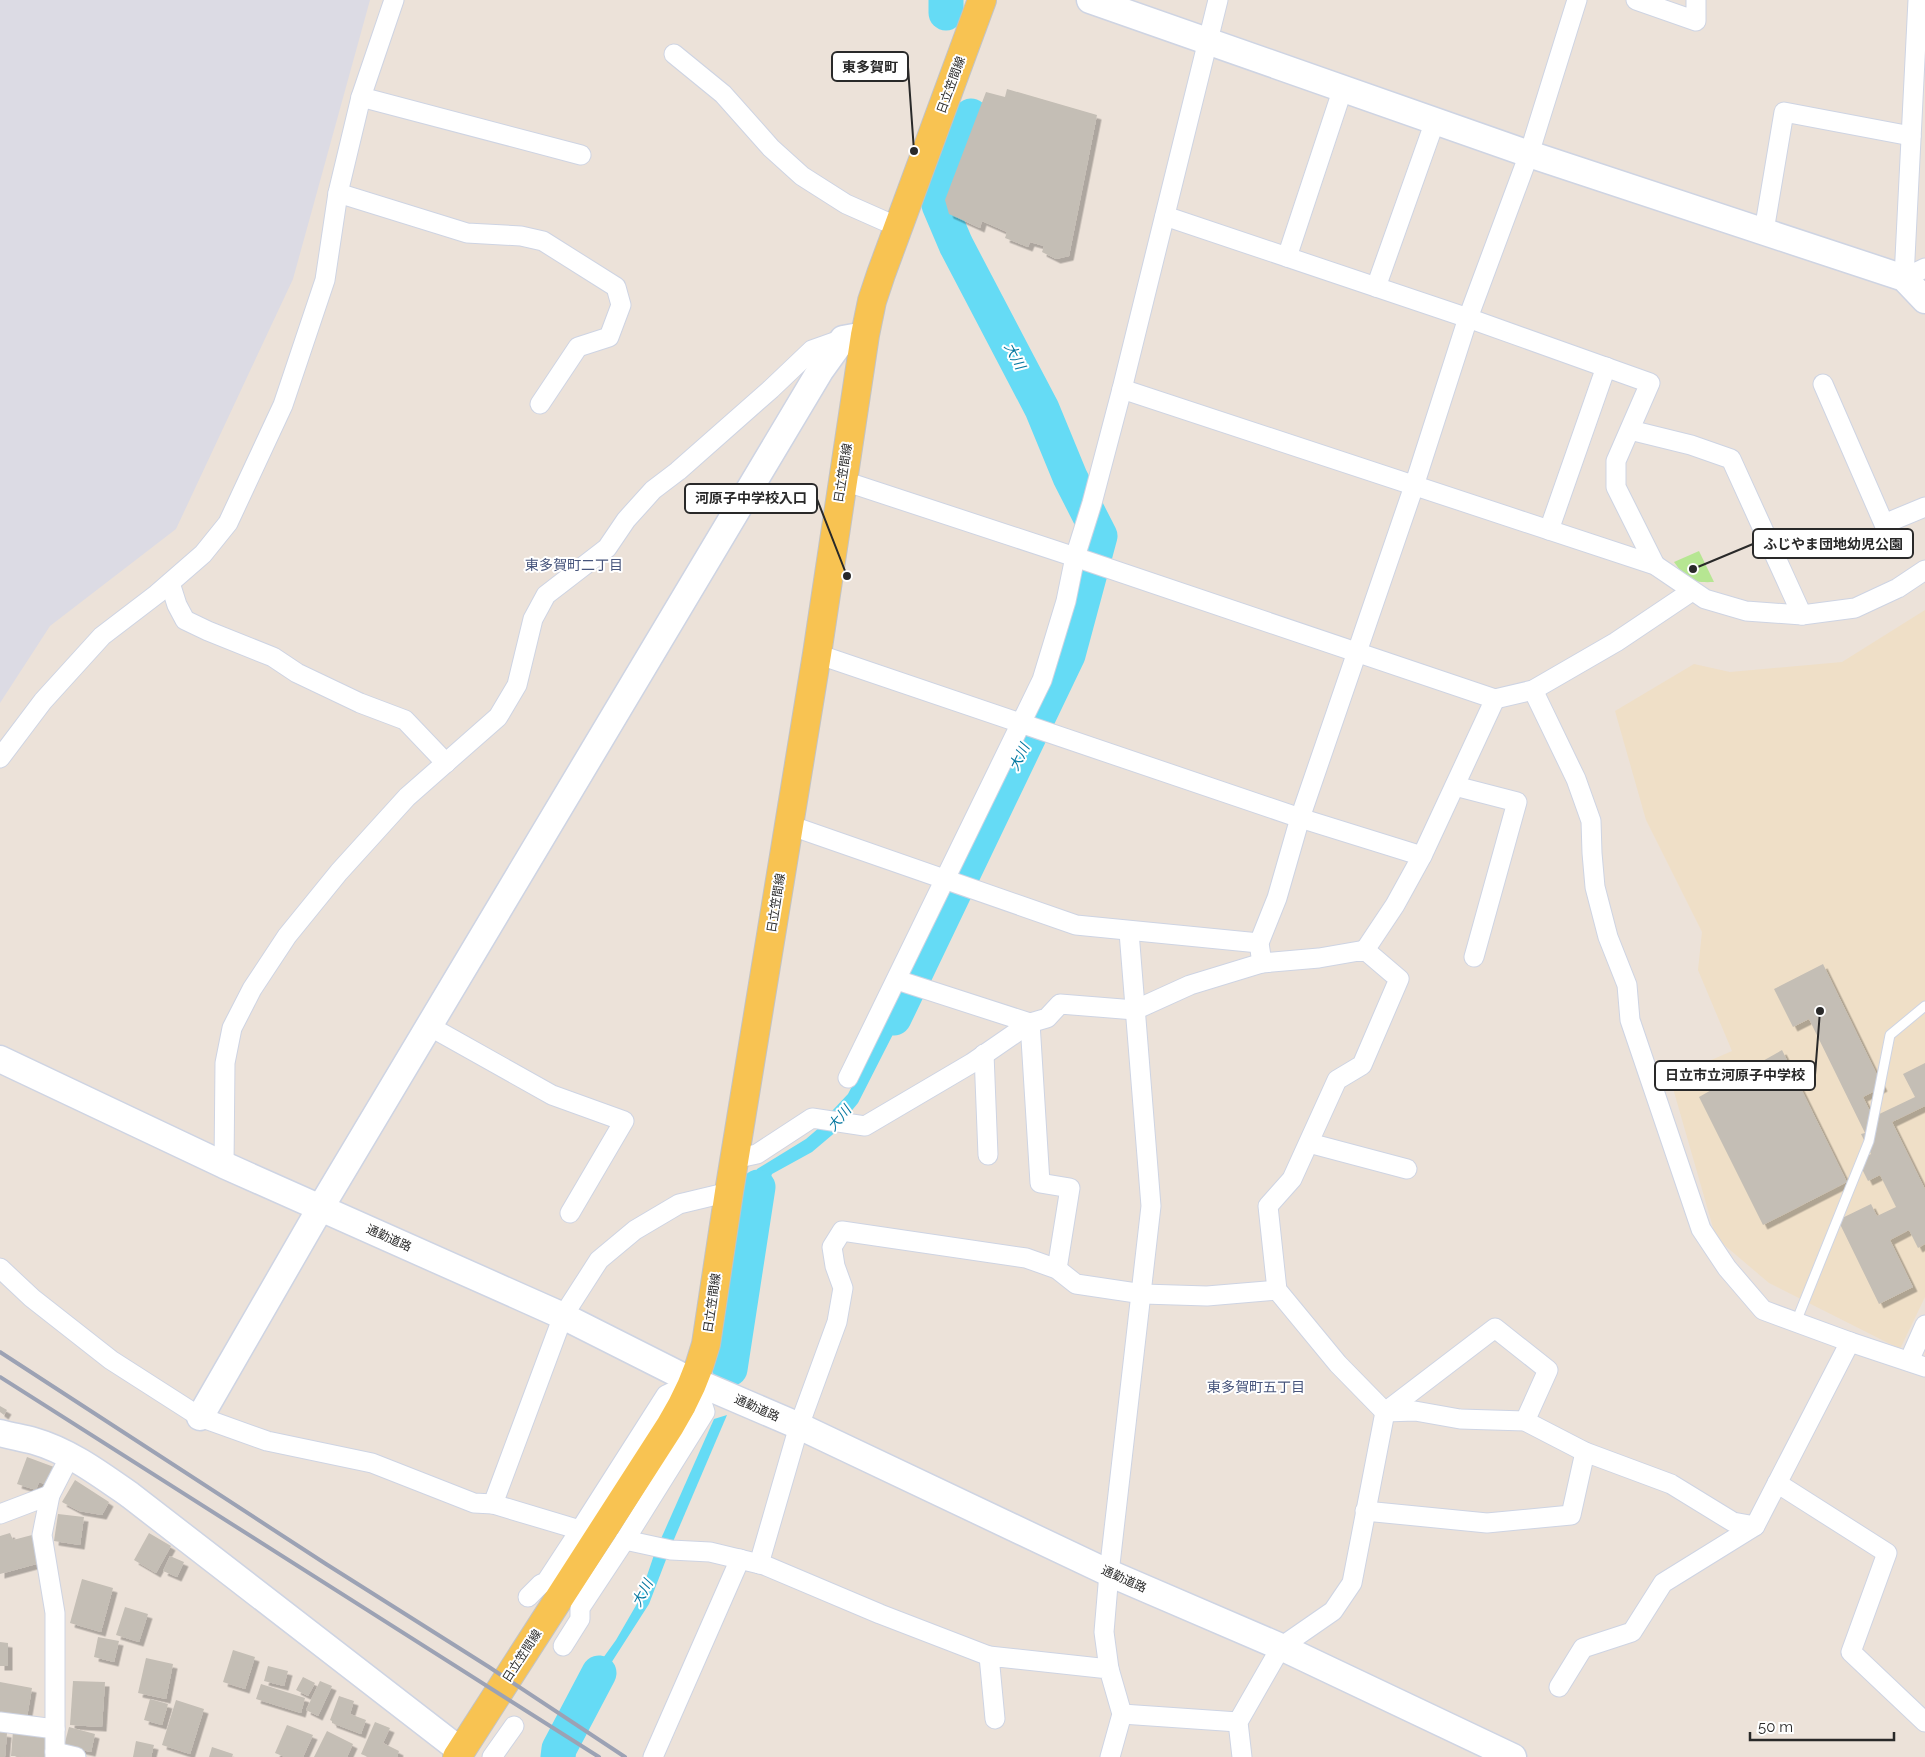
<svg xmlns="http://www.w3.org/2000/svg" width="1925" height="1757" font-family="Raleway,'Noto Sans JP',sans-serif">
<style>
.industrial{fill:#dcdbe4}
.education{fill:#efdfc7}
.green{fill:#b6e692}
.water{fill:#65dbf5}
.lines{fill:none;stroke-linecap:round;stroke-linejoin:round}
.river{stroke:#65dbf5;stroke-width:35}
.building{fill:#c4beb5;filter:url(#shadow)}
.lane-casing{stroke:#ced4e3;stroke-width:11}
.street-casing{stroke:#ced4e3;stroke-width:21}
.secondary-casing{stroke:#ced4e3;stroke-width:29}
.primary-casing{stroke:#c3c3c3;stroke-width:30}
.lane{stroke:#fff;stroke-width:9}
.street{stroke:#fff;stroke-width:19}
.secondary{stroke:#fff;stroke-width:26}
.primary{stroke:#f8c352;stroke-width:28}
.rail{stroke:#9ca2b4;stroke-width:4}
.labels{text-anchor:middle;stroke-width:4;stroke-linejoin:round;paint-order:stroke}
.street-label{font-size:12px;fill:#292929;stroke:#fff}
.water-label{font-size:14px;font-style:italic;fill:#0678a0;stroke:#fff}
.neighbourhood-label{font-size:14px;fill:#47557c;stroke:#fff}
.leader{fill:none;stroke:#292929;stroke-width:2}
.callout-dot{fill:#292929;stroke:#fff;stroke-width:2}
.callout{fill:#fff;stroke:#292929;stroke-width:2}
.callout-label{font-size:14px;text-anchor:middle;font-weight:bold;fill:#292929}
</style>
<defs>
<filter id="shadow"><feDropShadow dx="4.5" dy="4.5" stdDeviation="0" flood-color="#0004"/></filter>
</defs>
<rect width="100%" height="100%" fill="#ece2d9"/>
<path class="industrial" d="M0,0h370l-77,279 -117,250 -126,97 -50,77z"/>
<path class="education" d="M1925,610v687l-25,52 -131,-66 -53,-45 -46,-160 62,-27 -34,-81 4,-38 -56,-112 -31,-109 79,-47 36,8 112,-10z"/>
<path class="green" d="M1699,551l15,31c-22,1 -27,-2 -40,-20z"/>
<g class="water">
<path d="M902,989l12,4 -56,110 -10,12 -16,-4 16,-17z"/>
<path d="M820,1127l18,3 -26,22 -40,22 -6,16 -9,46 -11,-1 11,-66 49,-30z"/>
<path d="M743,1245l14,2 -19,123 -12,-3z"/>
<path d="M727,1415l-55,129 -12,-3 54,-122z"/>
<path d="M654,1555l13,2 -18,47 -52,81 -6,27 -6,10 -10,-8 8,-12 5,-23 28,-39 22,-38z"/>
<path d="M557,1739l13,10 -3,8h-13z"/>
</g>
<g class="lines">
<g class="river">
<path d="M946,0v13"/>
<path d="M894,1018l174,-363 32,-119 -30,-59 -28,-68 -86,-164 -17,-40 32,-89"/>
<path d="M730,1369l28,-182"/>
<path d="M558,1757l1,-8 40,-76"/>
</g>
</g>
<g class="building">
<path d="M1007,89l90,26 -28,141 -13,3 -14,-7 2,-6 -14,-4 -2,5 -23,-9 2,-6 -25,-11 -2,7 -31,-14 -4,-14 41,-108 19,5z"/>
<path d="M1823,964l60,123 -20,10 10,20 42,-20 -12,-23 22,-11v43l-33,16 33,67v55l-7,4 -9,-18 -19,10 23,47 -34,17 -41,-84 33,-16 6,12 19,-9 -16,-32 -12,6 -10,-20 13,-7 -10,-20 4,-1 -56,-114 -16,8 -19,-38z"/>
<path d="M1782,1050l65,132 -84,43 -64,-128z"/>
<path d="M0,1406l7,4 -3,5 -4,-3z"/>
<path d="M27,1457l27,10 -7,18 -8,-3 -3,8 -19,-6z"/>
<path d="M75,1480l34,22 -7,13 -23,-4 -17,-9z"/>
<path d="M58,1514l26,3 -4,28 -26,-4z"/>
<path d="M10,1533l3,7 19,-5 8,28 -40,11v-38z"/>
<path d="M149,1533l22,13 -15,27 -22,-13z"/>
<path d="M170,1556l14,6 -7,15 -14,-6z"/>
<path d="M82,1579l31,9 -12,44 -31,-9z"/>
<path d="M125,1607l23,7 -9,28 -23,-7z"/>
<path d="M98,1637l21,4 -5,21 -20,-5z"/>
<path d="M0,1642l8,1v23h-8z"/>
<path d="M233,1650l22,7 -10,32 -22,-7z"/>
<path d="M146,1658l27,6 -7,35 -28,-6z"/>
<path d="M268,1666l20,5 -4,15 -20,-5z"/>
<path d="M303,1677l12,6 -7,13 -12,-6z"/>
<path d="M73,1681l32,1 -3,45 -32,-2z"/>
<path d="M320,1681l12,5 -14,30 -12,-6z"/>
<path d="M0,1682l32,6 -5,29 -27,-5z"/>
<path d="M261,1684l44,14 -4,15 -45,-14z"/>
<path d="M339,1696l15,5 -4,13 16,6 -5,14 -29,-11v-2l-2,-1z"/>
<path d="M150,1699l18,5 -6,21 -18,-5z"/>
<path d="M176,1700l28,9 -14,45 -28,-9z"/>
<path d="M375,1722l15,6 -7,15 16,8 -2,6h-29l-7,-3z"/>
<path d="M287,1725l26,10 -10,22h-18l-10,-4z"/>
<path d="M69,1727l26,7 -4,18 -27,-6z"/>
<path d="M13,1731l35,3 -2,23 -35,-1z"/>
<path d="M327,1731l26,13 -6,13h-33z"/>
<path d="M0,1732l7,1 -2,24h-5z"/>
<path d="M136,1741l18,4 -3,12h-18z"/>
<path d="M212,1747l21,7 -1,3h-23z"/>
</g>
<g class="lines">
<g class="lane-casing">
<path id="lane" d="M1796,1322l73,-181 21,-106 35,-29"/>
</g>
<g class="street-casing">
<g id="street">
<path d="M1636,0l60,21v-21"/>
<path d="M1918,0l-14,278 21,-10"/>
<path d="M674,54l49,40 48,54 31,28 44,28 52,23"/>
<path d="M361,97l220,58"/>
<path d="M338,193l129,40 54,3 22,5 73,46 5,18 -12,32 -31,10 -38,57"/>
<path d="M1165,216l303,102 182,65 -34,78v26l39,78"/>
<path d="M1764,231l20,-119 127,24"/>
<path d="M1287,257l56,-169"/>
<path d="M1376,287l59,-166"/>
<path d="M1823,384l61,140 41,-17"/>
<path d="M1122,389l533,176 50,34 41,12 56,4 53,-7 43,-20 27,-18"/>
<path d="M1630,430l61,15 40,14 71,156"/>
<path d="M841,480l234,77 420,142 38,-9 83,-48 76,-51"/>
<path d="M1549,530l57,-163"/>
<path d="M170,583l7,22 8,15 23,11 65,26 24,16 63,30 45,17 41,43"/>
<path d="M817,654l483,164 122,38"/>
<path d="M1533,690l43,89 15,42 1,32 3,34 13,50 19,48 3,35 71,209 26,39 36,42 87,32 75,25"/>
<path d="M0,758l43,-57 59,-65 55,-42 46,-40 25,-31 55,-118 42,-125 13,-87 23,-96 33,-97"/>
<path d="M1455,786l62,16 -43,155"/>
<path d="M789,825l287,100 183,18"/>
<path d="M1365,950l30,-45 27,-49 73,-157"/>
<path d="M1262,963l-3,-20 18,-45 23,-80 114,-332 54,-168 61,-164 48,-154"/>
<path d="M897,980l133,43 10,160 30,5 -13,81"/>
<path d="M429,1026l123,69 72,26 -54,92"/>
<path d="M984,1054l4,101"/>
<path d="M848,1078l194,-398 24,-79 9,-44 17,-54 30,-114 96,-389"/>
<path d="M1309,1143l98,26"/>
<path d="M734,1159l23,-5 55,-36 53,8 107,-63 58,-40 17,-5 13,-14 75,6 55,-25 72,-22 57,-5 46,-8 34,29 -37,86 -25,15 -45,99 -24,27 9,84 61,74 47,48 30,-1 45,8 65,2 60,31 86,32 62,38 22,4"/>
<path d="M224,1165l1,-102 7,-35 20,-39 35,-53 52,-64 68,-75 91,-80 19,-32 16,-66 13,-24 61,-47 19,-28 27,-30 25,-19 93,-82 41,-39 31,-11"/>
<path d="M0,1268l32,30 79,62 89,57 67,24 105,22 102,40 19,1 87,26 86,-135 29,-14 10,31 -80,128 46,10 39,2 54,13 116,49 109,42"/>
<path d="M1909,1361l16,-36"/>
<path d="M1777,1483l110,70 -36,99 74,70"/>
<path d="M493,1504l70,-188 36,-56 36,-30 44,-26 50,-12"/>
<path d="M1365,1511l122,12 84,-8 14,-63"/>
<path d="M0,1514l50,-19"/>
<path d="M759,1564l40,-138 38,-104 6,-34 -8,-22 -3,-19 10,-16 184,27 31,11 19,15 67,10 64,2 70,-6"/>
<path d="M528,1597l13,-13 5,-2 34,-52"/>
<path d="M563,1646l17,-27v-11l45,-68"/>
<path d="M1109,1669l-5,-37 5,-59 42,-367 -22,-274"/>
<path d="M1559,1687l24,-39 49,-16 31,-49 92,-57 95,-184"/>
<path d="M1122,1714l116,8"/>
<path d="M995,1719l-6,-63 120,13 13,45 -12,43"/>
<path d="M0,1722l55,7"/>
<path d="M55,1752l21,5"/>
<path d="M55,1757v-144l-13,-78 8,-40 20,-39"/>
<path d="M492,1757l22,-31"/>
<path d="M653,1757l87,-198"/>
<path d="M1242,1757l-4,-35 43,-75 52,-36 19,-28 33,-171 110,-84 53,42 -23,51"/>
</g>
</g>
<g class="secondary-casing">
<g id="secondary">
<path d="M1090,0l439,154 375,124 21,22"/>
<path d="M0,1059l224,106 339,151 117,59 119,51 310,147 172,74 232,110"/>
<path d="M200,1417l121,-210 499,-836 23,-32 22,-4"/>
<path d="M0,1433c11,3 23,5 34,8 35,10 66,33 96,54l331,256"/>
</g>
</g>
<g class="primary-casing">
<path id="primary" d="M457,1757l213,-331c16,-26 28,-52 36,-82l23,-152 88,-538 48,-319 7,-34 9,-27 101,-274"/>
</g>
<use href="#lane" class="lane"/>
<use href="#street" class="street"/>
<use href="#secondary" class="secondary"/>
<use href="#primary" class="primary"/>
<g class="rail">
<path d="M0,1352l326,212 163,103 136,90"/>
<path d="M0,1377l599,380"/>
</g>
</g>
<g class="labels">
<g class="street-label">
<text transform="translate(951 85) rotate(-70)" y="4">日立笠間線</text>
<text transform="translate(843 473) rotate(-81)" y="4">日立笠間線</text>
<text transform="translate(776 903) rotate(-81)" y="4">日立笠間線</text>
<text transform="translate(389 1238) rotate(24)" y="4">通勤道路</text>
<text transform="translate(712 1303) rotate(-82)" y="4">日立笠間線</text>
<text transform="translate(757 1408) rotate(24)" y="4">通勤道路</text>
<text transform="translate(1124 1579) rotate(24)" y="4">通勤道路</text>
<text transform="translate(522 1656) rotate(-57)" y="4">日立笠間線</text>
</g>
<g class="water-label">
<text transform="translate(1015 356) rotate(62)" y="5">大川</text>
<text transform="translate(1019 757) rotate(-64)" y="5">大川</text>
<text transform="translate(839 1118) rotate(-50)" y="5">大川</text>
<text transform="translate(642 1593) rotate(-62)" y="5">大川</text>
</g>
<g class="neighbourhood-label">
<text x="574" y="570">東多賀町二丁目</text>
<text x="1256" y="1392">東多賀町五丁目</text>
</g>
</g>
<path class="leader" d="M914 151L908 67M847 576L817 499M1693 569L1753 544M1820 1011L1815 1075"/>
<g class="callout-dot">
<circle cx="914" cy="151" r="5"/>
<circle cx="847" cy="576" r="5"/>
<circle cx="1693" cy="569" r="5"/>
<circle cx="1820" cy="1011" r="5"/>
</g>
<g class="callout">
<rect x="832" y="52" width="76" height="29" rx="5"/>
<rect x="685" y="484" width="132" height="29" rx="5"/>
<rect x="1753" y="529" width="160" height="29" rx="5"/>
<rect x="1655" y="1061" width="160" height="29" rx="5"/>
</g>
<g class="callout-label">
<text x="870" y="72">東多賀町</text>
<text x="751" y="503">河原子中学校入口</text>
<text x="1833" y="549">ふじやま団地幼児公園</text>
<text x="1735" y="1080">日立市立河原子中学校</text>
</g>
<path d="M1750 1732v8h144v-8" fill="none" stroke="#292929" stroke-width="2.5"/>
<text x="1758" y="1732" font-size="15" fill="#292929" stroke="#ffffff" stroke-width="4" paint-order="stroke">50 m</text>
</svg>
